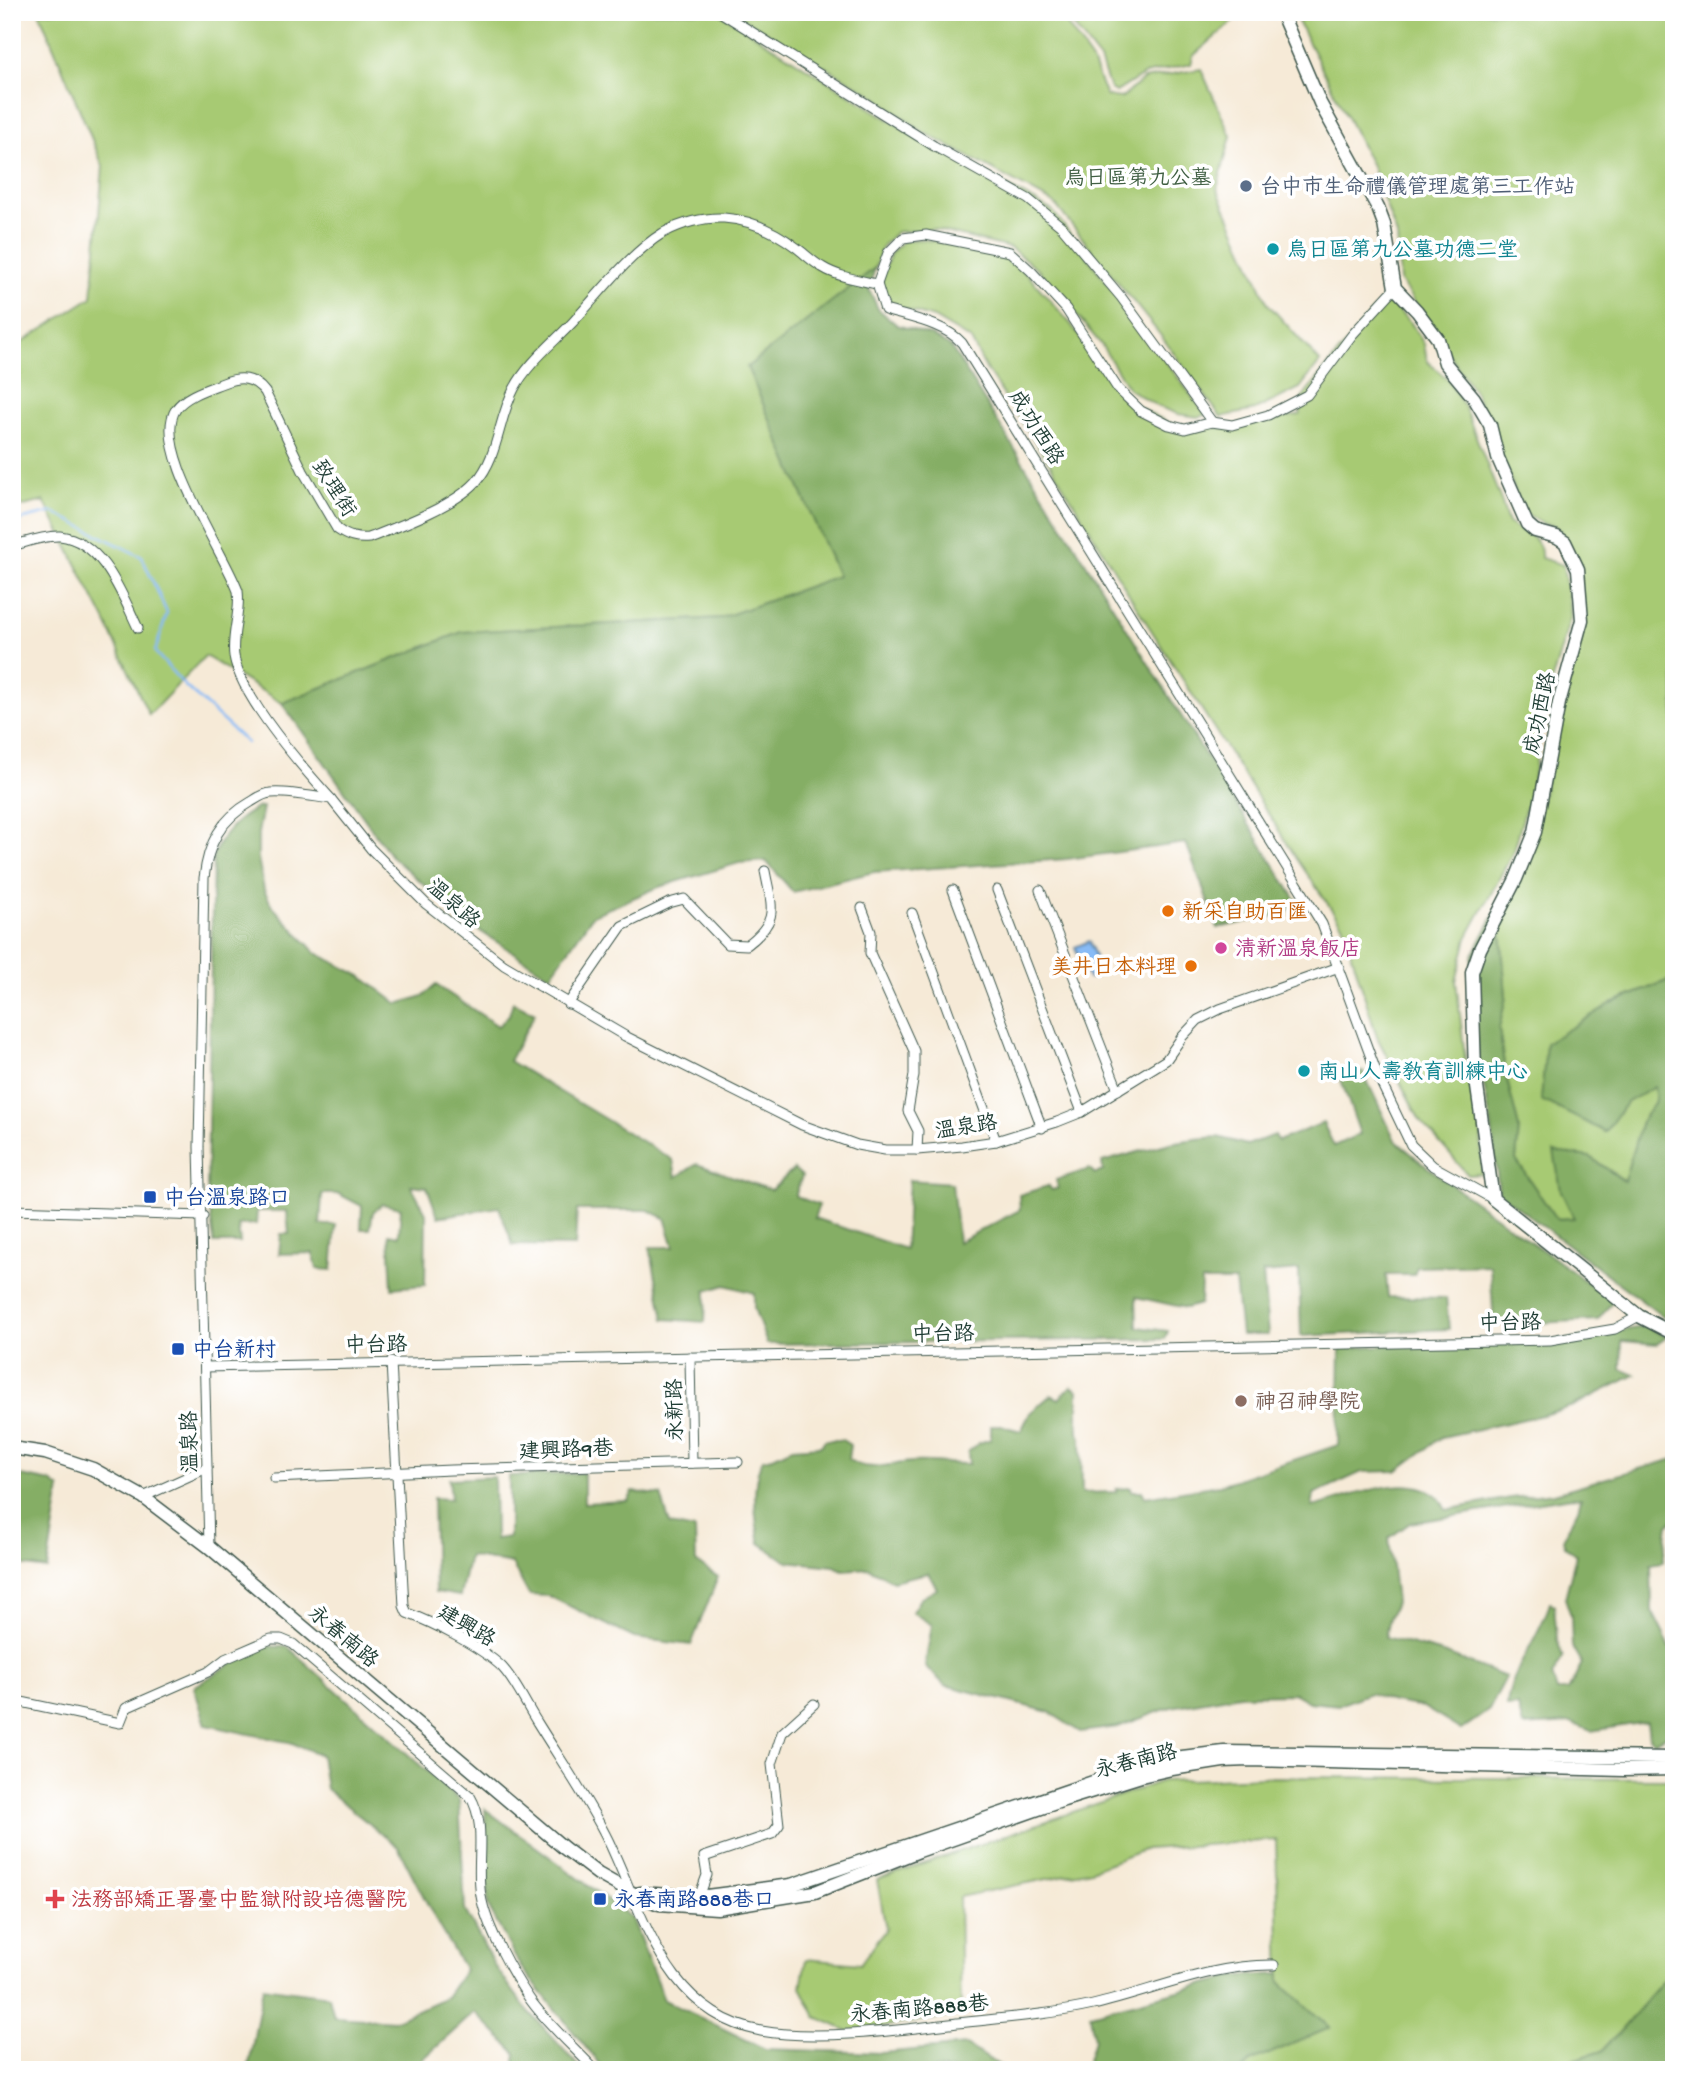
<svg xmlns="http://www.w3.org/2000/svg" width="1686" height="2082" font-family="'Gochi Hand','LXGW WenKai TC',sans-serif">
<style>
.green{fill:#a7ca73;stroke:#638454;stroke-width:2}
.forest{fill:#85ae65;stroke:#52764c;stroke-width:2}
.water{fill:#88bbf6;stroke:#547c95;stroke-width:2}
.lines{fill:none;stroke-linecap:round;stroke-linejoin:round}
.stream{stroke:#88bbf6;stroke-width:2.5}
.street-casing{stroke:#3f574c;stroke-width:11}
.secondary-casing{stroke:#3f574c;stroke-width:15}
.street{stroke:#fff;stroke-width:9}
.secondary{stroke:#fff;stroke-width:12}
.service-dot{fill:#5c6f8a;stroke:#fff;stroke-width:2.5}
.culture-dot{fill:#0f9aa8;stroke:#fff;stroke-width:2.5}
.food-dot{fill:#e8710a;stroke:#fff;stroke-width:2.5}
.hotel-dot{fill:#d1479c;stroke:#fff;stroke-width:2.5}
.transit-dot{fill:#1a4fb4;stroke:#fff;stroke-width:2.5}
.education-dot{fill:#8d6e63;stroke:#fff;stroke-width:2.5}
.health-dot{fill:#e0444e;stroke:#fff;stroke-width:2.5}
.labels{text-anchor:middle;stroke-width:7;stroke-linejoin:round;paint-order:stroke}
.park-label{font-size:21px;fill:#416044;stroke:#fff}
.service-label{font-size:21px;fill:#4e5e75;stroke:#fff;text-anchor:start}
.culture-label{font-size:21px;fill:#0d838f;stroke:#fff;text-anchor:start}
.street-label{font-size:21px;fill:#1f3d34;stroke:#fff}
.food-label{font-size:21px;fill:#c56008;stroke:#fff;text-anchor:start}
.hotel-label{font-size:21px;fill:#b23c85;stroke:#fff;text-anchor:start}
.transit-label{font-size:21px;fill:#164399;stroke:#fff;text-anchor:start}
.education-label{font-size:21px;fill:#785e54;stroke:#fff;text-anchor:start}
.health-label{font-size:21px;fill:#be3a42;stroke:#fff;text-anchor:start}
</style>
<rect width="100%" height="100%" fill="#fff"/>
<filter id="ink" filterUnits="userSpaceOnUse"><feTurbulence type="fractalNoise" baseFrequency=".0143" numOctaves="2"/><feDisplacementMap in="SourceGraphic" scale="14" xChannelSelector="R" yChannelSelector="G"/><feConvolveMatrix kernelMatrix="1 2 1 2 8 2 1 2 1" color-interpolation-filters="sRGB"/></filter>
<filter id="wash" filterUnits="userSpaceOnUse"><feTurbulence type="fractalNoise" baseFrequency=".00686" numOctaves="4" result="noise"/><feDisplacementMap in="SourceGraphic" scale="28" xChannelSelector="R" yChannelSelector="G"/><feGaussianBlur stdDeviation="1.57" result="paint"/><feColorMatrix in="noise" values="0 0 0 0 0 0 0 0 0 0 0 0 0 0 0 0 0 1.4 0 .05"/><feComposite in="paint" operator="in"/></filter>
<g filter="url(#wash)">
<rect width="100%" height="100%" fill="#f6ead7"/>
<g class="green">
<path d="M39,12h679l200,126 135,73 153,204 -8,2 -20,-3 -21,-8 -28,-17 -29,-46 -62,-74 -28,-21 -77,-19 -37,3 -13,13 -8,23 -127,99 90,209 -117,42 -259,14 -180,71 -77,-47 -56,59 -44,-95 -61,-119 -32,8v-160l80,-52 11,-131z"/>
<path d="M732,12h326l33,47 15,37 15,2 23,-19 57,-10 30,67 -14,53 51,115 52,58 -20,26 -45,22 -34,7 -63,-85 -104,-129 -131,-71 -51,-38z"/>
<path d="M1063,12h181l-51,44 -2,8 -46,10 -29,18 -6,-3 -10,-29z"/>
<path d="M1293,12h381v966l-62,25 -7,128 21,-28 28,-16 2,13 -15,22 -16,59 -35,-24 -29,34 13,27 -18,1 -40,-59 3,-32 -14,-56 -6,-44 7,-31 -7,-92 40,-95 41,-180 -2,-63 -18,-36 -7,-6 -9,-1 -20,-11 -49,-120 -75,-112 -3,-45 -26,-72z"/>
<path d="M920,239l50,7 34,10 24,19 42,48 54,77 49,25 44,3 83,-13 2,-17 82,-101 27,26 13,21 3,17 21,19 16,26 38,97 6,20c15,10 35,13 33,35l22,7 8,51 -26,87 -12,78 -19,70 -47,87 -11,43 11,93 14,45 1,55 -14,1 -49,-56 -42,-82 -34,-111 -46,-67 -156,-245 -91,-150 -64,-95 -15,-29 -37,-22 -47,-14 -6,-15 2,-16 8,-20 12,-12z"/>
<path d="M1266,1777l408,2v190l-72,82 -62,19h-298l8,-8 30,-80 -4,-142 -130,9 -55,21 -132,27 2,118 -111,17 -34,-15 -15,-30 5,-28 54,5 26,-35 -9,-49 285,-99z"/>
</g>
<g class="forest">
<path d="M875,268l-6,21 9,20 19,16 33,10 21,12 345,553 -10,13 -68,15 -32,-85 -119,16 -193,13 -81,20 -27,-31 -27,2 -80,24 -66,28 -43,61 -81,-52 -78,-68 -109,-153 180,-71 259,-14 117,-42 -91,-209z"/>
<path d="M259,807h4l-5,26v25l6,32 8,16 44,47 45,23 37,28 25,-8 13,-11 62,41 11,-11 4,-13 22,11 -26,48 164,99 3,17 21,-13 74,26 23,-21 8,7 -7,20 24,9 -5,13 91,31 4,-69 43,3 6,59 62,-32 -1,-15 29,-9 4,4 6,-2 -2,-8 34,-11 5,5 8,-3 -1,-9 68,-19 25,-4 23,-2 29,8 28,-10 3,6 45,-18 11,23 26,-12 -20,-57 23,-5 32,68 31,26 187,135 -15,19 -104,5 -4,-60 -73,2 -3,8h-28l2,22 58,1 3,31 -148,7 -2,-66 -36,3 5,62h-27l-6,-54h-34l-1,23 -14,4 -50,-11 1,30 31,4 -3,8 -398,5 -13,-36v-15l-29,-8 -19,6 -1,31 -41,-3 -14,-72h24l-9,-29 -17,-8h-71l-2,36 -62,-1 -14,-38 -61,10 -11,-30 -16,-2 15,28 -1,72 -33,3 -3,-54 10,2 2,-28 -19,-4 -9,8 -3,17h-9l1,-23 -23,-12h-17l-2,31h16l-4,45 -15,-1 -4,-16 -34,1 2,-20h8l-2,-23h-30l-1,13 -18,1 2,18h-26l-7,-57 6,-330c9,-23 24,-38 46,-49z"/>
<path d="M1499,905l7,92 -7,31 6,44 14,56 -3,32 40,59 18,-1 -13,-27 -7,-39 36,5 34,24 17,-59 15,-22 -2,-13 -28,16 -21,29 -64,-32 5,-57 66,-40 62,-25v347l-175,-132 -7,-65 -21,-110 1,-61z"/>
<path d="M1647,1326l20,11 -10,7 -35,-3 -1,28 14,6 -62,31 -30,9 -101,22 -45,34 -35,1 -48,22 -2,13c33,-7 95,-38 125,-11 4,3 6,10 9,14l64,-12 44,-5 120,-34v60l-6,6 -5,37 -12,2 1,47 22,44v92l-6,-12 -14,7 -5,-5 -2,-15 -56,9 -19,-8 -49,3 -5,-20 -11,1c0,-30 34,-73 43,-104l4,2 3,34 6,19 -11,18 5,15h11l14,-27 -10,-17 -1,-31 -6,-18 11,-43 -11,-9 -2,-7 15,-30 3,-11 -9,-1 -162,26 -21,15 7,65 -7,15 -4,19 61,17 60,23 -17,33 -28,20 -38,-23 -34,-6 -19,-8 -31,12 -30,-3 -14,-8 -55,1 -69,12 -53,20 -38,5 -31,-20 -104,-27 -20,-19 7,-41 -20,-13 8,-13 17,-10 -9,-16 -35,8 -24,-13 -26,2 -9,-4 -48,-5 -26,-18c-5,-23 -9,-63 3,-84l10,-2 19,-9 29,-2 4,-6h17l8,5 -2,14c20,15 42,4 65,3 18,-1 37,2 56,2l-1,-12 11,-9 12,-4v-13h11l19,5 9,-18 21,-18 8,4 12,-13 7,4v43l3,4 1,56 34,-1v-3l15,-1 1,3h10l3,6 75,-12 118,-40 2,-96 34,-3 178,-3z"/>
<path d="M584,1473v30l44,-2 5,-9 28,3 9,30 25,5 1,32 22,15 -27,68 -57,-7 -85,-42 -20,-1 -17,-31 -43,-8 -9,40 -25,-4 -2,-94 18,1 -2,-20 45,-2 1,62 14,-2v-61z"/>
<path d="M12,1474l39,8 9,7 -13,80 -35,-5z"/>
<path d="M260,1646l28,1 171,153 6,110 29,55 31,42 57,63h-68l2,-17 -41,-41 -64,58h-163l15,-83 66,9 5,21 60,4 52,-24 19,-27 -24,-40 -43,-83 -72,-58 -5,-34 -29,-12 -86,-18 -12,-38z"/>
<path d="M485,1809l147,109 32,82 101,49 117,4 84,-8 41,25h-403l-84,-104 -32,-60z"/>
<path d="M1674,1969v101h-134l62,-19z"/>
<path d="M1280,1974v8l50,46 -80,34 -8,8h-181l26,-7 7,-23 -4,-26 146,-38z"/>
</g>
<path class="water" d="M1089,941l13,33 -14,5 -13,-32z"/>
<g class="lines">
<path class="stream" d="M12,522l41,-10 89,45 25,56 -12,39 29,33 63,58"/>
</g>
</g>
<g filter="url(#ink)">
<g class="lines">
<g class="street-casing">
<g id="street">
<path d="M720,12l214,134 94,53 34,28 59,70 91,125"/>
<path d="M1395,288l-43,47 -45,60 -39,20 -36,10 -20,-3 -27,7 -16,-4 -28,-14 -23,-22 -52,-80 -35,-38 -21,-19 -84,-17 -23,3 -15,15 -11,31 8,26c25,8 59,13 77,33l360,581 55,150 34,71 22,21 60,33"/>
<path d="M12,546c14,-4 34,-11 48,-10 43,5 62,59 78,92"/>
<path d="M331,799c-29,-32 -90,-101 -97,-143 -3,-22 7,-43 4,-65 -15,-41 -87,-144 -62,-182 10,-14 32,-20 47,-26 18,-7 30,-6 42,9l38,79 34,58c11,8 19,10 32,9 31,-12 85,-32 107,-56 23,-26 22,-63 38,-93 13,-25 39,-46 59,-67 27,-29 57,-69 90,-89 18,-10 41,-16 61,-15 27,2 51,13 73,30 8,6 16,14 25,19 16,10 37,13 55,17"/>
<path d="M953,890l89,238"/>
<path d="M997,890l85,222"/>
<path d="M1040,890l78,200"/>
<path d="M862,908l9,24 -1,21 44,98v24l-6,36 10,20 -1,19"/>
<path d="M912,913l84,228"/>
<path d="M568,1004l54,-78 47,-23 15,-4 43,45 20,1c33,-25 25,-37 18,-74"/>
<path d="M12,1210l191,6"/>
<path d="M690,1357l2,106"/>
<path d="M391,1362l13,244 3,7c27,10 74,34 95,54 14,15 24,38 35,55 24,39 51,77 71,118 36,75 57,173 153,191 56,10 139,-1 196,-8 46,-5 92,-8 136,-18 60,-14 119,-41 181,-40"/>
<path d="M205,1367l1345,-27 65,-11 24,-13"/>
<path d="M274,1478l177,-8 287,-8"/>
<path d="M143,1497l64,-29"/>
<path d="M209,1547l-10,-400 5,-269c4,-35 17,-59 47,-76 5,-3 13,-9 20,-9 14,-2 44,4 60,6l40,50 55,55 78,61 121,71 177,89 55,20 28,5h32l45,-4 34,-5 61,-19 25,-10 84,-52 16,-23 16,-17 22,-11 119,-42"/>
<path d="M12,1700l108,23 6,-15 82,-36 17,-13 46,-20h10l12,5 177,152c18,30 5,67 11,100 5,30 31,77 48,102 17,25 45,49 66,72"/>
<path d="M699,1897l8,-22 -3,-18 68,-23 7,-9 -7,-61 10,-31 32,-29"/>
</g>
</g>
<g class="secondary-casing">
<g id="secondary">
<path d="M1281,12l39,91 58,105 6,16 11,64 22,23 21,28 7,24 29,35 16,27 8,33 29,66 8,7 22,6 8,5 13,27 4,51 -23,83 -24,129 -19,47 -36,70 -8,23 3,101 18,126 146,117 35,18"/>
<path d="M12,1448l33,5 48,16 50,28 66,50 355,301 34,26 32,18 29,12 58,4 98,-16 104,-41 145,-51 77,-24 31,-7 51,-8 25,-1 376,10 50,-1"/>
<path d="M640,1893l59,4 92,-12 346,-118 45,-10 42,-5 450,6"/>
</g>
</g>
<use href="#street" class="street"/>
<use href="#secondary" class="secondary"/>
</g>
</g>
<circle class="service-dot" cx="1246" cy="186" r="7"/>
<g class="culture-dot">
<circle cx="1273" cy="249" r="7"/>
<circle cx="1304" cy="1071" r="7"/>
</g>
<g class="food-dot">
<circle cx="1168" cy="911" r="7"/>
<circle cx="1191" cy="966" r="7"/>
</g>
<circle class="hotel-dot" cx="1221" cy="948" r="7"/>
<g class="transit-dot">
<rect x="143" y="1190" width="14" height="14" rx="3.5"/>
<rect x="171" y="1342" width="14" height="14" rx="3.5"/>
<rect x="593" y="1892" width="14" height="14" rx="3.5"/>
</g>
<circle class="education-dot" cx="1241" cy="1401" r="7"/>
<path class="health-dot" d="M51.5 1888.5h7v7h7v7h-7v7h-7v-7h-7v-7h7z"/>
<g class="labels">
<g class="park-label">
<text x="1138" y="184">烏日區第九公墓</text>
</g>
<g class="service-label">
<text x="1260" y="193">台中市生命禮儀管理處第三工作站</text>
</g>
<g class="culture-label">
<text x="1287" y="256">烏日區第九公墓功德二堂</text>
<text x="1318" y="1078">南山人壽教育訓練中心</text>
</g>
<g class="street-label">
<text transform="translate(1037 427) rotate(58)" y="7">成功西路</text>
<text transform="translate(335 488) rotate(58)" y="7">致理街</text>
<text transform="translate(1539 713) rotate(-78)" y="7">成功西路</text>
<text transform="translate(454 903) rotate(41)" y="7">溫泉路</text>
<text transform="translate(966 1126) rotate(-9)" y="7">溫泉路</text>
<text transform="translate(1510 1322) rotate(-1)" y="7">中台路</text>
<text transform="translate(943 1333) rotate(-1)" y="7">中台路</text>
<text transform="translate(376 1344) rotate(-1)" y="7">中台路</text>
<text transform="translate(674 1410) rotate(-91)" y="7">永新路</text>
<text transform="translate(189 1442) rotate(-91)" y="7">溫泉路</text>
<text transform="translate(566 1449) rotate(-2)" y="7">建興路9巷</text>
<text transform="translate(467 1625) rotate(30)" y="7">建興路</text>
<text transform="translate(344 1636) rotate(40)" y="7">永春南路</text>
<text transform="translate(1136 1760) rotate(-14)" y="7">永春南路</text>
<text transform="translate(919 2008) rotate(-5)" y="7">永春南路888巷</text>
</g>
<g class="food-label">
<text x="1182" y="918">新采自助百匯</text>
<text x="1177" y="973" text-anchor="end">美井日本料理</text>
</g>
<g class="hotel-label">
<text x="1235" y="955">清新溫泉飯店</text>
</g>
<g class="transit-label">
<text x="164" y="1204">中台溫泉路口</text>
<text x="192" y="1356">中台新村</text>
<text x="614" y="1906">永春南路888巷口</text>
</g>
<g class="education-label">
<text x="1255" y="1408">神召神學院</text>
</g>
<g class="health-label">
<text x="71" y="1906">法務部矯正署臺中監獄附設培德醫院</text>
</g>
</g>
<rect width="1686" height="2082" fill="none" stroke="#fff" stroke-width="42"/>
</svg>
